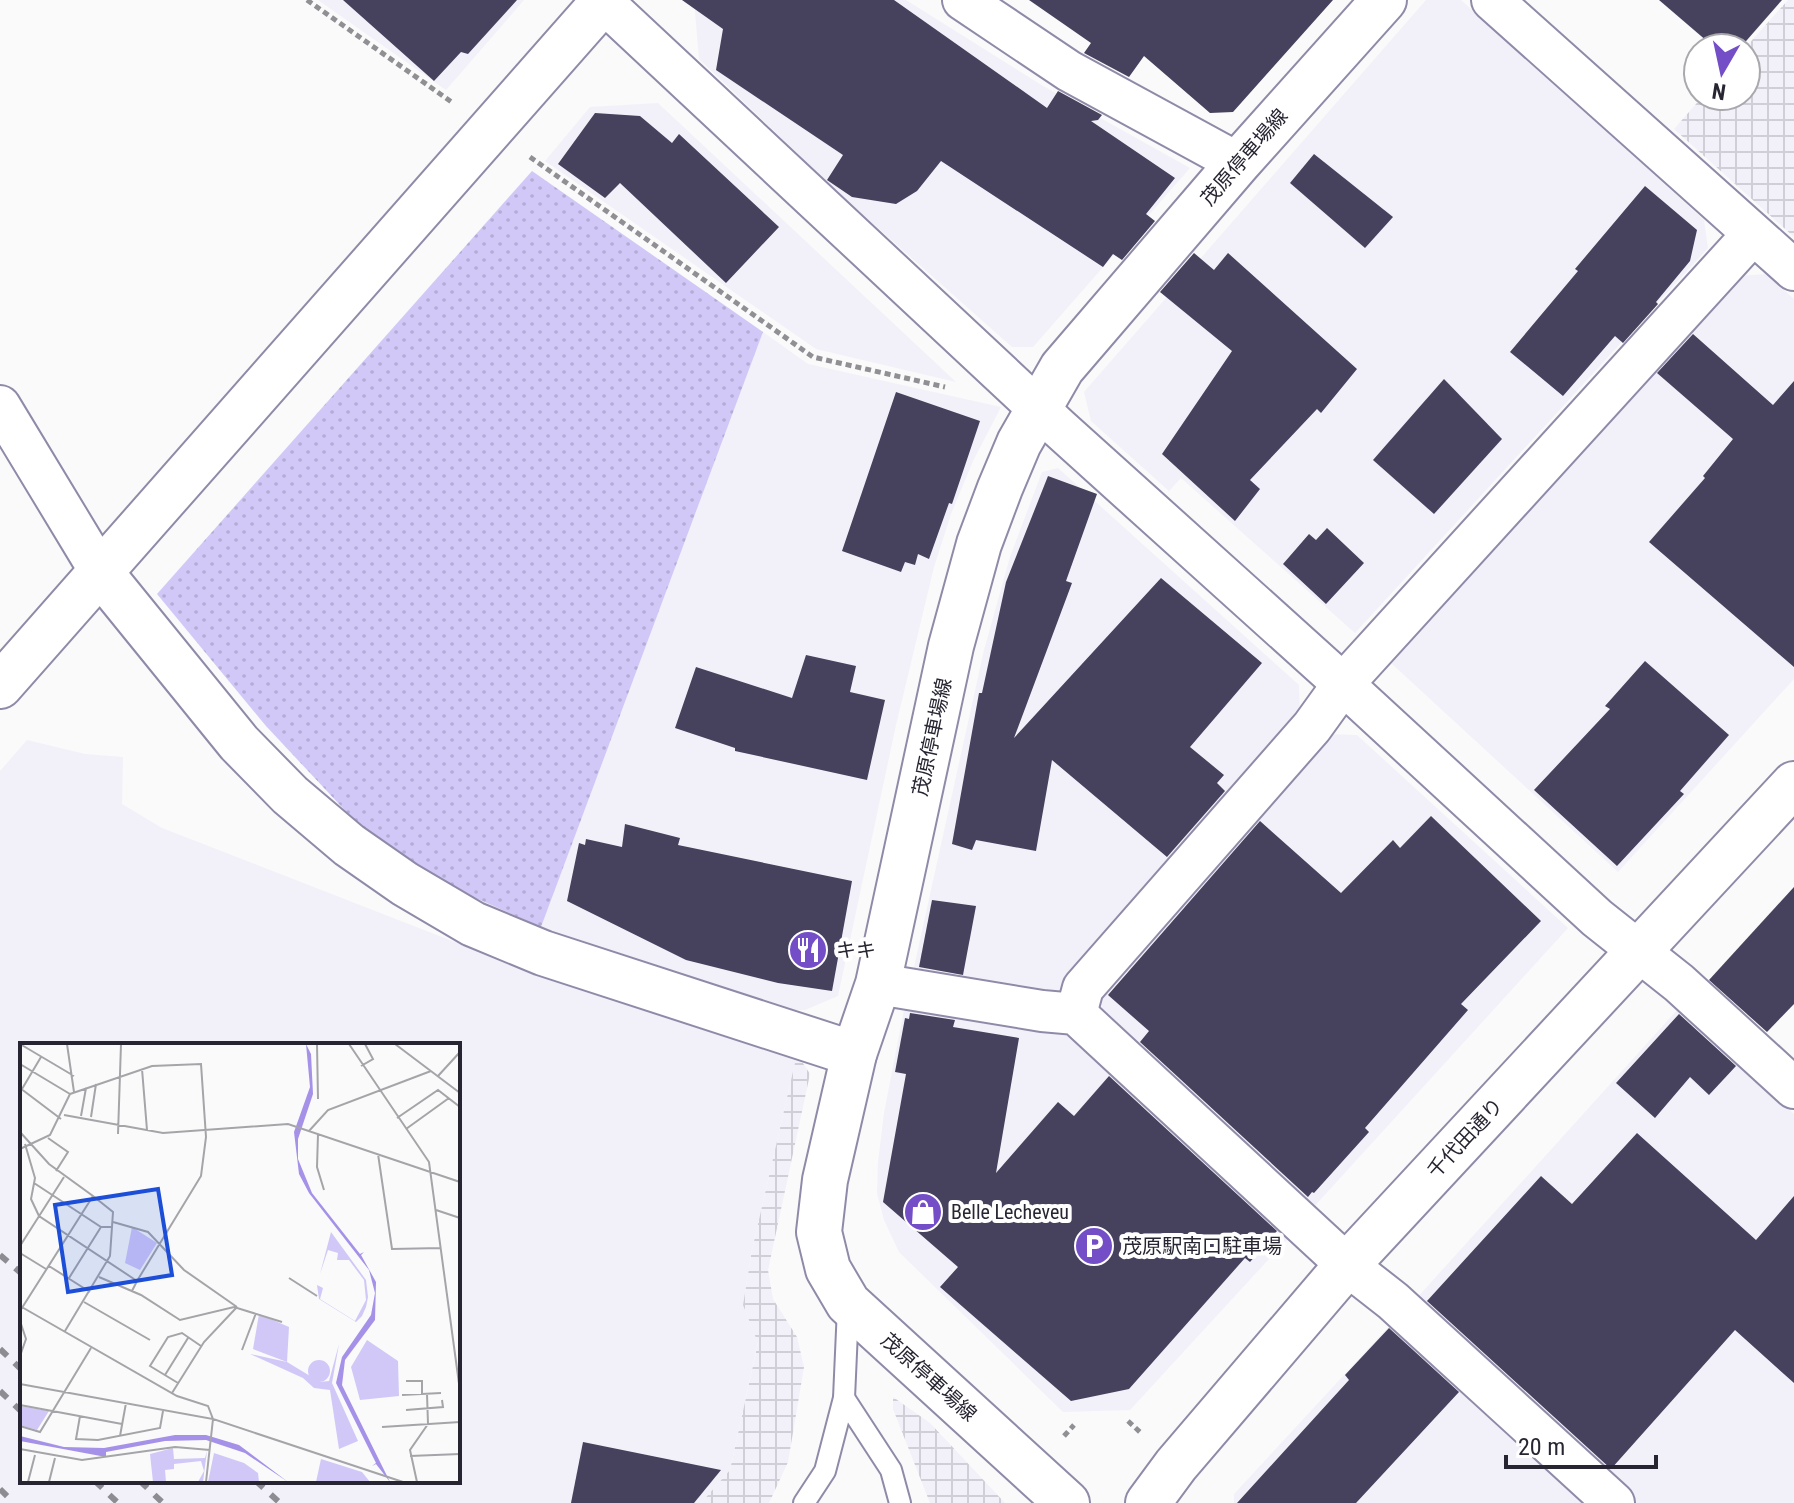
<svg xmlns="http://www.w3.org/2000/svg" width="1794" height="1503" font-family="'Roboto Condensed','Noto Sans JP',sans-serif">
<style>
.built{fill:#f2f1f9;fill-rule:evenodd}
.industrial{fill:url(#industrial-grid)}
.grass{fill:url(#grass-dots)}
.building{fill:#46415c}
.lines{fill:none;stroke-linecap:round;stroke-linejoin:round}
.service-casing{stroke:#908aa9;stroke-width:24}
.minor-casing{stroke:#908aa9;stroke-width:44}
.tertiary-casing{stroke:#908aa9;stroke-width:48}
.secondary-casing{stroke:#908aa9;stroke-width:48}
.path{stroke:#8f8f94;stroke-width:5;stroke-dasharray:6 4;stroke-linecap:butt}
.service{stroke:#fff;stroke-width:20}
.minor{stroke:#fff;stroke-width:40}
.tertiary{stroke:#fff;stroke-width:44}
.secondary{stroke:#fff;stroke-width:44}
.rail{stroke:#8d8c92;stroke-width:6;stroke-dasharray:10 10;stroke-linecap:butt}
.labels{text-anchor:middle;stroke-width:8;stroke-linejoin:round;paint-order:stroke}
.street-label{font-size:20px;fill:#272531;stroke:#fff}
.poi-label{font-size:20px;fill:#272531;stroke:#fff;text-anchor:start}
.inset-road{fill:none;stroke:#a5a5a9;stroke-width:2}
.view{fill:#1d4ed8;fill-opacity:0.15;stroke:#1d4ed8;stroke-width:4}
.inset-edge{fill:none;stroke:#272531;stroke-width:4}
</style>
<defs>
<pattern id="industrial-grid" width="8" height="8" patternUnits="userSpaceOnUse" patternTransform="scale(2)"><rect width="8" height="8" fill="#f2f1f9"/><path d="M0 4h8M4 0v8" fill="none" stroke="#d0ced6"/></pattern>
<pattern id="grass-dots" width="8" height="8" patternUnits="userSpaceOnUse" patternTransform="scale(2)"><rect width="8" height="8" fill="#d1c8f8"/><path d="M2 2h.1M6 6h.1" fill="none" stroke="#b3acd5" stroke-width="1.8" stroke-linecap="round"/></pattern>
</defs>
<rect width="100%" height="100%" fill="#f9faf9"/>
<g class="built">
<path d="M318,0h206l-78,90z"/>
<path d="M694,0h212l137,86 147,82 -157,179h-21l-168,-149 -145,-139z"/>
<path d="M1426,0h35l243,220 4,28 -353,385 -174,-155 -12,13 -78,-70 -7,-29z"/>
<path d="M658,103l298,279 -140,-33 -271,-188 45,-54z"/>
<path d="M1766,274l28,25v380l-176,193 -227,-209 349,-387z"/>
<path d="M763,332l45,32 193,43 -28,54 -22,53 -17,53 -38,158 -58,271 -33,14h-14l-166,-53 -84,-30z"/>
<path d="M1058,468l241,217 1,33 -237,270 -22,9 -129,-21 72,-326 26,-93 32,-85z"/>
<path d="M1324,734l33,1 211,193 -257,282 -206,-189 -7,-31z"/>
<path d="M27,740l58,14 38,3 -1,47 40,24 357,139 278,87 -45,196 -9,55 15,37 -28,128 -29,33h-701v-732zM22,1045h436v436h-436z"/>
<path d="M905,1005l164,27 222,203 -161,175 -67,2 -164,-160 -15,-32 -7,-27 1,-31 6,-49z"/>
<path d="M1678,1009l116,105v389h-158l-221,-203z"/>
<path d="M1393,1322l199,181h-358v-9z"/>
</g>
<g class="industrial">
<path d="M1788,0h6v237l-120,-108 29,-33h43l-1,-48z"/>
<path d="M797,1054l13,20 -42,196 5,29 24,38 7,30 -16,95 -19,41h-68l29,-33 28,-127 -15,-38 9,-55z"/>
<path d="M893,1397l37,26 75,80h-75l-37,-94z"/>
</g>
<path class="grass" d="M532,171l231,161 -222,595 -95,-42 -92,-65 -88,-94 -109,-132z"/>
<g class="building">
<path d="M343,0h174l-49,54 -7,-2 -27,29z"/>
<path d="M682,0h212l153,108 11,-17 44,24 -4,5 -7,1 84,57 -29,36 9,7 -33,39 -9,-6 -10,13 -162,-106 -24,30 -21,13 -44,-7 -25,-17 16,-25 -127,-85 7,-41z"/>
<path d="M1029,0h304l-100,112 -23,1 -66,-57 -15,21 -45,-24 7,-10z"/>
<path d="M1659,0h123l-42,48h-25z"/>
<path d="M595,113l45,3 32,27 7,-9 100,93 -53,56 -106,-100 -15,15 -47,-34z"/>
<path d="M1314,154l79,63 -28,31 -75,-65z"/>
<path d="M1645,186l52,44 -7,31 -34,41 2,2 -35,39 -8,-7 -52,60 -53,-44 68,-81 -3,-2z"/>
<path d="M1194,253l20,17 14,-17 129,116 -36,44 -4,-4 -67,71 10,9 -25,32 -73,-67 70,-103 -72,-59z"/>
<path d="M1693,334l80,71 21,-24v286l-145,-125 56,-64 -2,-2 30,-37 -76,-66z"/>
<path d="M1444,379l58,60 -68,75 -61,-54z"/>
<path d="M896,392l84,29 -28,83 -3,-1 -20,56 -11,-5 -3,11 -10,-3 -4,10 -59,-21z"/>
<path d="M1048,476l49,18 -31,87 6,2 -58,155 147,-160 101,85 -72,84 34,28 -7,8 8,8 -58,66 -115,-97 -16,91 -60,-11 -4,10 -20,-6 27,-151h3l24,-111z"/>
<path d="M1327,528l37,35 -38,41 -43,-40 26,-30 7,6z"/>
<path d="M806,655l50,11 -6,26 35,8 -18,80 -132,-29v-3l-60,-20 21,-61 96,31z"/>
<path d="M1645,661l84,74 -49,56 4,3 -67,72 -83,-76 76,-81 -5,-3z"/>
<path d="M1431,816l110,105 -80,83 7,6 -103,118 4,4 -55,61 -2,-1 -4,5 -168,-155 9,-11 -41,-36 152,-174 81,72 52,-53 7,8z"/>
<path d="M625,824l55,14 -2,7 174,36 -20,110 -54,-8 -92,-23 -119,-59 12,-58 6,2 1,-6 36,8z"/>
<path d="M1794,887v117l-27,28 -58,-52z"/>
<path d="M932,900l44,6 -13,69 -44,-8z"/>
<path d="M910,1013l45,7 -2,7 66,11 -23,135 62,-71 16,14 35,-40 168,155 -27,31 -5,-4 -116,131 -58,12 -131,-114 18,-20 -75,-65 23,-128 -11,-2 10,-54 4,1z"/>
<path d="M1679,1014l57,52 -27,29 -19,-18 -35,41 -39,-35z"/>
<path d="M1637,1133l119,107 38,-44v187l-59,-53 -124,139 -184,-168 114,-125 31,28z"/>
<path d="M1389,1328l70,64 -103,111h-119l112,-123 -4,-5z"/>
<path d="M583,1442l138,28 -27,33h-123z"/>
</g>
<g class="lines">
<g class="service-casing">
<g id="service">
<path d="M844,1398l47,72 9,33"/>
<path d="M804,1503l21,-32 19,-73 4,-90"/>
</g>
</g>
<g class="minor-casing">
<g id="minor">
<path d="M605,0l-2,2 456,426 284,256 254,234 82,65 115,105"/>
<path d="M963,0l106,71 169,92"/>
<path d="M1492,0l302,270"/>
<path d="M0,406l101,167"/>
<path d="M878,984l164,27 34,3 271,251 46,36 221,202"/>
<path d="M1076,1014l7,-26 229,-261 31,-43 410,-450"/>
</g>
</g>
<g class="tertiary-casing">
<g id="tertiary">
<path d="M101,573l138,170 51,52 59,50 56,39 68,40 70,29 311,101"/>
<path d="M0,686l603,-684"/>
<path d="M1148,1503l28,-38 171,-200 447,-481"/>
</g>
</g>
<g class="secondary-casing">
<path id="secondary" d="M1067,1503l-219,-200 -20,-34 -9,-37 6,-52 29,-126 24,-70 73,-338 28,-102 21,-56 19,-45 43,-75 176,-205 146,-163"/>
</g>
<g class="path">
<path d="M307,0l146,103"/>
<path d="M530,157l283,200 132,30"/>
<path d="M1128,1421l13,12"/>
<path d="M1064,1436l10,-11"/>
</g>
<use href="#service" class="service"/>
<use href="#minor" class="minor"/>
<use href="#tertiary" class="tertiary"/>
<use href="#secondary" class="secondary"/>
<g class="rail">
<path d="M0,1255l22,19"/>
<path d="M0,1349l22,21"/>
<path d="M0,1391l22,21"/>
<path d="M95,1481l23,22"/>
<path d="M140,1481l23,22"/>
<path d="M256,1481l24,22"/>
<path d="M0,1489l14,14"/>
</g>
</g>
<defs>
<g id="restaurant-disc" transform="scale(2)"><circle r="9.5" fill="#744ec7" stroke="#fff"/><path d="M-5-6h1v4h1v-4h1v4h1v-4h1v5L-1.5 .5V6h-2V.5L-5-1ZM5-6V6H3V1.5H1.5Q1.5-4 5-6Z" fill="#fff"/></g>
<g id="shop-disc" transform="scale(2)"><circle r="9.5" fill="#744ec7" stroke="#fff"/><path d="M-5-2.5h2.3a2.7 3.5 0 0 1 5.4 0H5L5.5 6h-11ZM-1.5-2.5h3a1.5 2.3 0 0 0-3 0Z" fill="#fff"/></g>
<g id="parking-disc" transform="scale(2)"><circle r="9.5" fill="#744ec7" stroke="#fff"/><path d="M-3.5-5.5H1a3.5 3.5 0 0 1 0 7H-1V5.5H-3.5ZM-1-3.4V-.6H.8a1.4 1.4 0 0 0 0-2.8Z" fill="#fff"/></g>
</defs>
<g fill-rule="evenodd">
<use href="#restaurant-disc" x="808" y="950"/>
<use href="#shop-disc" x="923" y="1212"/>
<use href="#parking-disc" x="1094" y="1246"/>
</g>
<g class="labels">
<g class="street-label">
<text transform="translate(1244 157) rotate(-49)" y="7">茂原停車場線</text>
<text transform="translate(932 737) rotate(-78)" y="7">茂原停車場線</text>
<text transform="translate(1465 1138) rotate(-47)" y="7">千代田通り</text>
<text transform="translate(929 1377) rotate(42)" y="7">茂原停車場線</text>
</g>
<g class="poi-label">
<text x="836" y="957">キキ</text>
<text x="951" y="1219">Belle Lecheveu</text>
<text x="1122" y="1253">茂原駅南口駐車場</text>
</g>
</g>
<g transform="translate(20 1043)">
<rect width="440" height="440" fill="#f9faf9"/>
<path d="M112,184l25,16 -17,27 -15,-7zM311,189l35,48 2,17 -2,10 -4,9 -6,6 -37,-23 -2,-14 6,3 -3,11 35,22 11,-21 -2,-20 -15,-20h-12l1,-7 -10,-3 -8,24zM288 328a11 11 0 1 1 22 0a11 11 0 1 1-22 0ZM0,363l29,5 -12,19 -17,-5z" fill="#d1c8f8"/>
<path d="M347,297l31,21 1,35 -39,4 -9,-33zM319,301l-7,39 26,58 -19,8 -9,-59 -16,-2 -11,-10 -53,-24 37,8 33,20 9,-1zM153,405l1,11 31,-1 2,-7 -4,31h-5l6,-11 -3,-10 -27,3v5l-9,1 1,12h-13l-3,-28zM194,410l30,10 14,10 1,9h-51zM301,416l41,13 8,10h-54z" fill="#d1c8f8"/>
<path d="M239,271l30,13 -2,35 -34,-13z" fill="#d1c8f8"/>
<path d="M286,1l5,10 2,40 -15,45v20l14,34 48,61 4,-2 -3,3 15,27 -1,38 -30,40 -3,25 48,97 -14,-18 -4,2 4,-3 -40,-80 6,-26 29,-42 4,-22 -6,-23 -60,-77 -10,-19 -5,-42 16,-45zM155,392h31l33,10 49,37 -43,-29 -39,-13 -41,1 -59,11v5l-86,-16v-5l44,11 40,1z" fill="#a591e8"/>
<path class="inset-road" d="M0,1l54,32M47,1l7,48M297,1l1,55M329,1l80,118 31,229M375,1l65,49M0,21l50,30M341,23l12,-7 -8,-15M122,26l5,61M418,33l22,-24M0,45l41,31M2,46l19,-32M50,51l82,-28 49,-2 5,73 -5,39 -64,105M44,72l99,18 125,-9 172,58M61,73l5,-28M71,74l5,-33M377,75l41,-28 22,17M386,86l43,-31M289,88l19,-21 103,-39M0,89l29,32 44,32 -73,115M98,91l3,-90M298,91l-1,33 7,23M28,95l20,14 -12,19M5,101l10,34 -4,21 8,17 98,65 -5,10M0,106l30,-14 20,-41M358,111l14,95 49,-1M14,140l67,44h11M416,167l24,8M93,179l35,10 36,38 53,37M0,203l44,-69M0,210l26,16M29,223l41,26M79,234l42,18 39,25 54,-13 48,15M49,235l32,-51M269,235l28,18M64,259l66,38M0,263l157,90 31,10 5,13 190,63M0,278l6,18 -6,17M45,288l45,-75 3,-44 -20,-16M222,307l14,-37M145,332l23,-37M386,338h16v13M158,340l-28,-17 18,-29 14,-4 19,13M0,341l193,35 -7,63M152,350l32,-51 33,-35M382,352l39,-2M0,362l102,19M386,367l37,-3 -1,-7M60,373l-4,23 22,1 62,-12 3,-17M0,383l20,6 51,-84M362,384l78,-5M100,393l6,-33M0,406l62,11 93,-13 35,3M390,413l50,-2M8,439l7,-27M29,439l6,-24M397,439l-7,-32 18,-26 -1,-30"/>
<path class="view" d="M138,146l14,86 -104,17 -13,-87z"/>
<rect width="440" height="440" class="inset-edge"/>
</g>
<g transform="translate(1722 72) rotate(189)"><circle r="38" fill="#ffffff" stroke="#a9a8ad" stroke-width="2"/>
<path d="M0-6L14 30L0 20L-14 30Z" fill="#744ec7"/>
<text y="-12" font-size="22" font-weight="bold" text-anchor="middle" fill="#272531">N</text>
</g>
<path d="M1506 1455v12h150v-12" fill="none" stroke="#272531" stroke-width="4"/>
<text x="1518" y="1455" font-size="24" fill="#272531" stroke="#ffffff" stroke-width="6" paint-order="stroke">20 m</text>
</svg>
